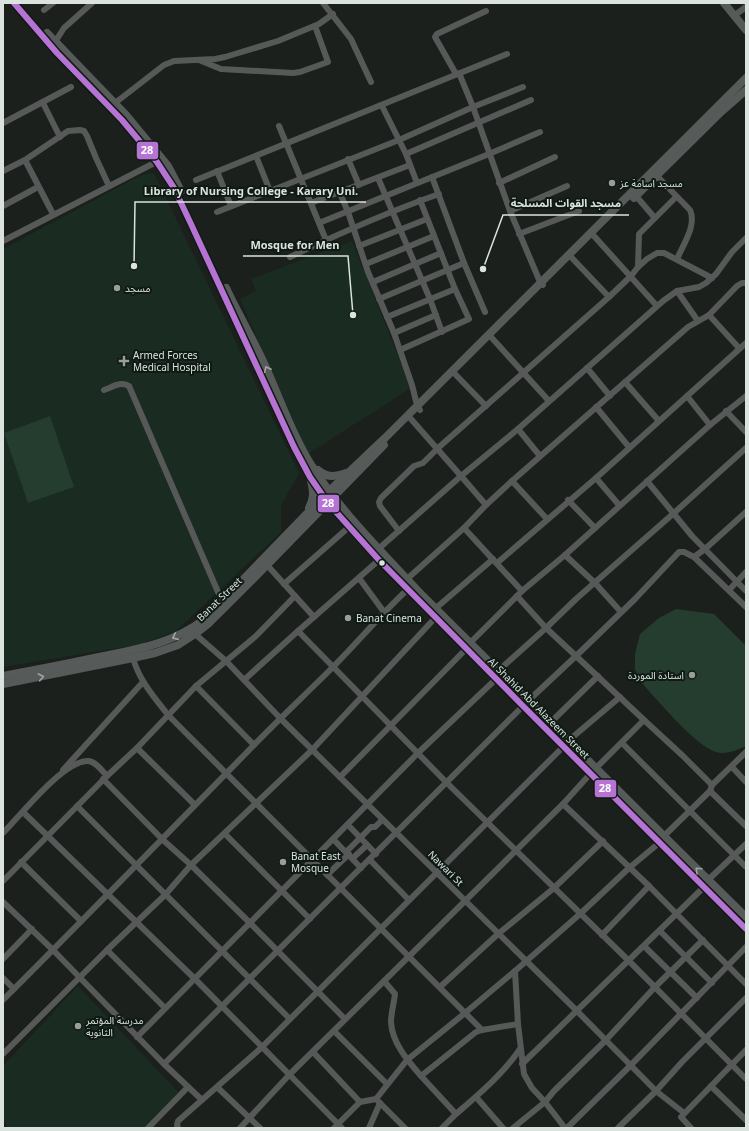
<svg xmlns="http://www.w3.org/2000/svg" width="749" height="1131" font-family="Georgia,'Noto Sans Arabic',serif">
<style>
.built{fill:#1a2b22}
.green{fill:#243d2f}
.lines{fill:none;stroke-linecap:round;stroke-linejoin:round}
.minor{stroke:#565958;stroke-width:6}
.major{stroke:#565a58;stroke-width:8}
.bus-1-casing{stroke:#0f1a14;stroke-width:9}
.bus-1{stroke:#b673d3;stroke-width:6}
.oneway{stroke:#9fa5a2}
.poi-dot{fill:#989f9a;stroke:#0f1a14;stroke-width:1.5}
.bus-dot{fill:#dbe3de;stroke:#0f1a14;stroke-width:1.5}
.labels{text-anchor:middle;stroke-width:4;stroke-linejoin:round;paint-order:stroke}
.poi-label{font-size:10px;fill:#dbe3de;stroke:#0f1a14;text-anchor:start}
.street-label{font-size:10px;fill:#dbe3de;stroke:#0f1a14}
.leader{fill:none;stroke:#dbe3de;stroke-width:1.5}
.callout-dot{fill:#dbe3de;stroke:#0f1a14;stroke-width:1.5}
.callout-label{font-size:11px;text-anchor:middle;font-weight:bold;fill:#dbe3de;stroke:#0f1a14;stroke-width:4;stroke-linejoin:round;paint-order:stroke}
.line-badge{stroke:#0f1a14;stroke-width:1.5}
.badge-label{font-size:11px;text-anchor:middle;font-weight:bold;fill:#fff}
</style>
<rect width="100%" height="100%" fill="#1b201d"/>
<g class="built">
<path d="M154,173l145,300 -18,32v27l-105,99 -35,13 -138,23v-418l138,-74z"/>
<path d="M352,241l59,147 -103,66 -68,-155 16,-8 -5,-12z"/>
<path d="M78,986l101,107 -36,35h-136l-4,-11v-51z"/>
</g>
<g class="green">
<path d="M50,416l24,71 -46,16 -24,-70z"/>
<path d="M676,609l38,5 32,32v100c-9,4 -20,9 -30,6 -22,-7 -59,-53 -76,-71l-5,-12v-15l5,-20 19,-16z"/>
</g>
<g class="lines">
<g class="minor">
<path d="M323,3l28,36 20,43"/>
<path d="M44,10l9,-7"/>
<path d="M735,15l11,-8"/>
<path d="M55,42l9,-14 28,-25"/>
<path d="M199,60l22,9 72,4 7,-1 28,-10 -13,-36"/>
<path d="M459,73l14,34 37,104 30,71 3,3"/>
<path d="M456,74l-21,-37 2,-3 49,-23"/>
<path d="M43,103l17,34"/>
<path d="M115,103l49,-38 10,-4 41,-2 10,-2 53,-16 41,-17 14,-10"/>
<path d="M382,106l24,48 11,29"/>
<path d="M3,123l68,-36"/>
<path d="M279,126l47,114"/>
<path d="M406,154l125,-54"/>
<path d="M256,156l14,35"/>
<path d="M348,159l11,26"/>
<path d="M25,160l28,54"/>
<path d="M3,171l22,-11 43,-29 12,-1 4,1 3,5 9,22 13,28"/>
<path d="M217,171l14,35"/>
<path d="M657,176l33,34c7,15 -7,35 -13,49"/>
<path d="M432,177l32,86 21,49"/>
<path d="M378,178l52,121 12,33"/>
<path d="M196,180l311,-126"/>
<path d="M499,183l56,-26"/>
<path d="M340,193l8,19 20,60 26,61 18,52 5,20 3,5"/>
<path d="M636,196l18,21"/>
<path d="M311,203l99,-38"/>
<path d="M3,206l35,-19"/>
<path d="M510,211l57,-25"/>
<path d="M217,212l182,-72 74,-33 50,-20"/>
<path d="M319,223l170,-69 51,-22"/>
<path d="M519,234l60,-23"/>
<path d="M594,236l63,70"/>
<path d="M3,241l157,-81"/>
<path d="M359,246l68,-27"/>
<path d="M290,257c48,-23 98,-45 149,-63"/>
<path d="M572,258l37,39"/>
<path d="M366,264l68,-28"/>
<path d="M638,267l1,-33 37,-37"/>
<path d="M373,282l68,-29"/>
<path d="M677,291l21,30"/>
<path d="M379,299l85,-36"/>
<path d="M709,315l30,33"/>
<path d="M387,317l68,-28"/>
<path d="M394,333l42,-18"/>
<path d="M491,337l58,64"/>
<path d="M400,350l69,-31 -14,-30 -35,-89"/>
<path d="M587,368l23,28"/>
<path d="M455,374l31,32"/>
<path d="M625,382l34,39"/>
<path d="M104,390c9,-3 16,-9 25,-4l89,206 8,11"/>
<path d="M687,396l23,29"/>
<path d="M596,407l33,40"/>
<path d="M726,411l20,21"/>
<path d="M518,429l22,27"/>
<path d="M596,478l23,27"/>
<path d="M512,481l35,38"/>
<path d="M647,481l45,55 54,55"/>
<path d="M568,500l27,28"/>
<path d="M486,505l-25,-29 57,-47 145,-128 14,-10 22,-4 7,-4 10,-9 16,-22 14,-14"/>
<path d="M464,528l58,63"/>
<path d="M399,531l-19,-25 -1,-4 2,-4 33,-32 9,-3 15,-15 171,-151 22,-21 7,-9 9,-8 10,-6h7l48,25"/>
<path d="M376,551l85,-75 -50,-57"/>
<path d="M565,555l30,28 26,29"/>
<path d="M694,557l11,-8 41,-37"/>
<path d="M497,563l99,-85 150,-135"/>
<path d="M267,565l47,52"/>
<path d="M359,578l25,34"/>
<path d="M407,579l57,-51 22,-23 26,-24 176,-154 21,-12 28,-29 5,-3h4"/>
<path d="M284,584l65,-57"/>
<path d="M729,590l17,-18"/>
<path d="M517,596l29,32 30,28 59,-57 44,-47h5l10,5 52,50"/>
<path d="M436,608l57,-49"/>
<path d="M298,631l81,-71"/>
<path d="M195,634l31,27 55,58 296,292 79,80 28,22"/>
<path d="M133,658c6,22 21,39 35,57l314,315"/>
<path d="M498,671l48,-43 30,-29 98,-86 72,-65"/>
<path d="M244,680l54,-49 148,151 183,179 117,118"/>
<path d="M196,686l58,59"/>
<path d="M528,701l48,-45 68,64"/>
<path d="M550,723l48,-47"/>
<path d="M568,741l52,-44"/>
<path d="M622,743l124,124"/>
<path d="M137,748l58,57"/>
<path d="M732,767l14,15"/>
<path d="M595,769l49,-49 39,36 29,29"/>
<path d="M63,770l80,-88"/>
<path d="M340,777l126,-128 4,-6 52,-52 43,-36 145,-130 36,-29"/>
<path d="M103,779l60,61 28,25 59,58 95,96"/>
<path d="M710,791l36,35"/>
<path d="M563,804l86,82 97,98"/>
<path d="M77,806l213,213"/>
<path d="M23,812l172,167 147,149"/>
<path d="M348,825l28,29"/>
<path d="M3,833c18,-18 59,-71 84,-72 8,-1 15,10 20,15"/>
<path d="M225,834l85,85"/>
<path d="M664,836l46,-45 2,-6 34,-33"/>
<path d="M333,839l28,29"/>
<path d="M346,852l25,-25h4l7,-7"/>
<path d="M353,858l14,-13"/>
<path d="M370,860l39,40"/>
<path d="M21,862l60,59"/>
<path d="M327,875l22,-21"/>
<path d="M708,880l38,-36"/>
<path d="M3,881l104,-105 30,-28 59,-62 60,-50 39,-40"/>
<path d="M3,902l50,48 111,114 38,36"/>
<path d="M660,931l52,52"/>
<path d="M602,935l47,-49"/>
<path d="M644,946l53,52"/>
<path d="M107,950l58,58"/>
<path d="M3,959l29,-30"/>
<path d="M515,971l3,53 6,50 8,14 13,14 20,26"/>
<path d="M3,978l11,11"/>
<path d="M384,981l11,13c-1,9 -4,19 -4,28 1,21 17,39 30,54"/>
<path d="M440,987l58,-53 56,-46 49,-47"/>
<path d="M3,1000c84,-84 167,-169 250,-254 26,-27 53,-52 79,-78 26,-26 49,-54 76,-79"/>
<path d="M334,1031l53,53"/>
<path d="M137,1037l281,-284 78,-74"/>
<path d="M313,1052l47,50"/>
<path d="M3,1054l104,-104 58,-55 26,-30 121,-115 123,-132"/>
<path d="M164,1064l359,-358"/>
<path d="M522,1064l182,-177"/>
<path d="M711,1086l35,34"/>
<path d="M217,1087l43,41"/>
<path d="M476,1097l27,31"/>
<path d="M376,1099l29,29"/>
<path d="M456,1114c23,-20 47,-40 64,-65"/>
<path d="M148,1128l40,-41"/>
<path d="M178,1128l-1,-3 1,-4 83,-73 302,-301"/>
<path d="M240,1128l50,-54 273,-270 28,-31"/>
<path d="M334,1128l26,-26 16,-3 31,-39 58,-47 50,-42 65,-57 49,-46 30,-25"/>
<path d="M369,1128l11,-25"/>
<path d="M442,1128l14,-14 -35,-38 55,-44 6,-2 36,-6"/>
<path d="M513,1128l32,-26 9,-11 52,-51 48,-52 49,-48"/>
<path d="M567,1128l63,-62 116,-119"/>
<path d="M618,1128l38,-37 26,-29 64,-64"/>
<path d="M691,1128l-10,-11 65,-67"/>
</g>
<g class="major">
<path d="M14,3l43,50 65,67 35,42 17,26 17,36 103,223 16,30 18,26 51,57 144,146 223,223"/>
<path d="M724,3l22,27"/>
<path d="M47,33l79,82 42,51 13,25"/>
<path d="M634,198l87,-86 25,-22"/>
<path d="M226,288c13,28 29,54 41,82 14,31 25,64 43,93 30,48 70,87 108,128l262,261 66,65"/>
<path d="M318,470c9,8 17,7 28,3"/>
<path d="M309,508c5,-10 5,-16 2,-27"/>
<path d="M3,676c32,-6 64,-12 96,-19 40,-8 73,-13 106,-38l119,-123 61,-58 361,-360"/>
<path d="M3,684l125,-25 27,-6 23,-8 17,-11 14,-11 58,-58 117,-120"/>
</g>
<g class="bus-1-casing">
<path id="bus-1" d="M14,3l43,50 65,67 35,42 17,26 17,36 103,223 16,30 18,26 51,57 144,146 223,223"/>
</g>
<use href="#bus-1" class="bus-1"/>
</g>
<defs><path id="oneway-chevron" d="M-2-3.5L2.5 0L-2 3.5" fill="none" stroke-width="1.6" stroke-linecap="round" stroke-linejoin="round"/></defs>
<g class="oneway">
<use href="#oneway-chevron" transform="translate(267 369) rotate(-115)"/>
<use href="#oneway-chevron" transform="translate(175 637) rotate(156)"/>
<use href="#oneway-chevron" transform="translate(41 677) rotate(-11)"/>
<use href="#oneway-chevron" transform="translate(698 870) rotate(-137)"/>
</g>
<g class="poi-dot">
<circle cx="612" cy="183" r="4"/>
<circle cx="117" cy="288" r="4"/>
<path d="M122 355h4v4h4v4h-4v4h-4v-4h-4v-4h4z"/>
<circle cx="348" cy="618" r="4"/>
<circle cx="692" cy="675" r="4"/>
<circle cx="283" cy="862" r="4"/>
<circle cx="78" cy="1026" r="4"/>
</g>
<circle class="bus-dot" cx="382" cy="563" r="3.5"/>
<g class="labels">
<g class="poi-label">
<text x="620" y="187">مسجد اسامة عز</text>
<text x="125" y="292">مسجد</text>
<text x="133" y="359">Armed Forces<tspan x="133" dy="12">Medical Hospital</tspan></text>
<text x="356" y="622">Banat Cinema</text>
<text x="684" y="679" text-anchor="end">استادة الموردة</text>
<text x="291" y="860">Banat East<tspan x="291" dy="12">Mosque</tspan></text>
<text x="86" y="1024">مدرسة المؤتمر<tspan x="86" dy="12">الثانوية</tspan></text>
</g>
<g class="street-label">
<text transform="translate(219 599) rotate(-44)" y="4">Banat Street</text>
<text transform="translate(539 708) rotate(45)" y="4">Al Shahid Abd Alazeem Street</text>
<text transform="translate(446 868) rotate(45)" y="4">Nawari St</text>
</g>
</g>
<path class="leader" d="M134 266L135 202H366M483 269L503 215H629M353 315L348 256H243"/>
<g class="callout-dot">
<circle cx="134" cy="266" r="4"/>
<circle cx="483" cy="269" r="4"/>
<circle cx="353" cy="315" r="4"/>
</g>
<g class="callout-label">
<text x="251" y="195">Library of Nursing College - Karary Uni.</text>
<text x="566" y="207">مسجد القوات المسلحة</text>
<text x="295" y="249">Mosque for Men</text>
</g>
<g class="line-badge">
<rect x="136" y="141" width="23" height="19" rx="4" fill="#b673d3"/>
<rect x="317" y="494" width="23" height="19" rx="4" fill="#b673d3"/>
<rect x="594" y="779" width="23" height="19" rx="4" fill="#b673d3"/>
</g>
<g class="badge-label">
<text x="147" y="154">28</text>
<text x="328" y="507">28</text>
<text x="605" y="792">28</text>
</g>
<rect width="749" height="1131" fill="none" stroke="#dbe3de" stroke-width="8"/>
</svg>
